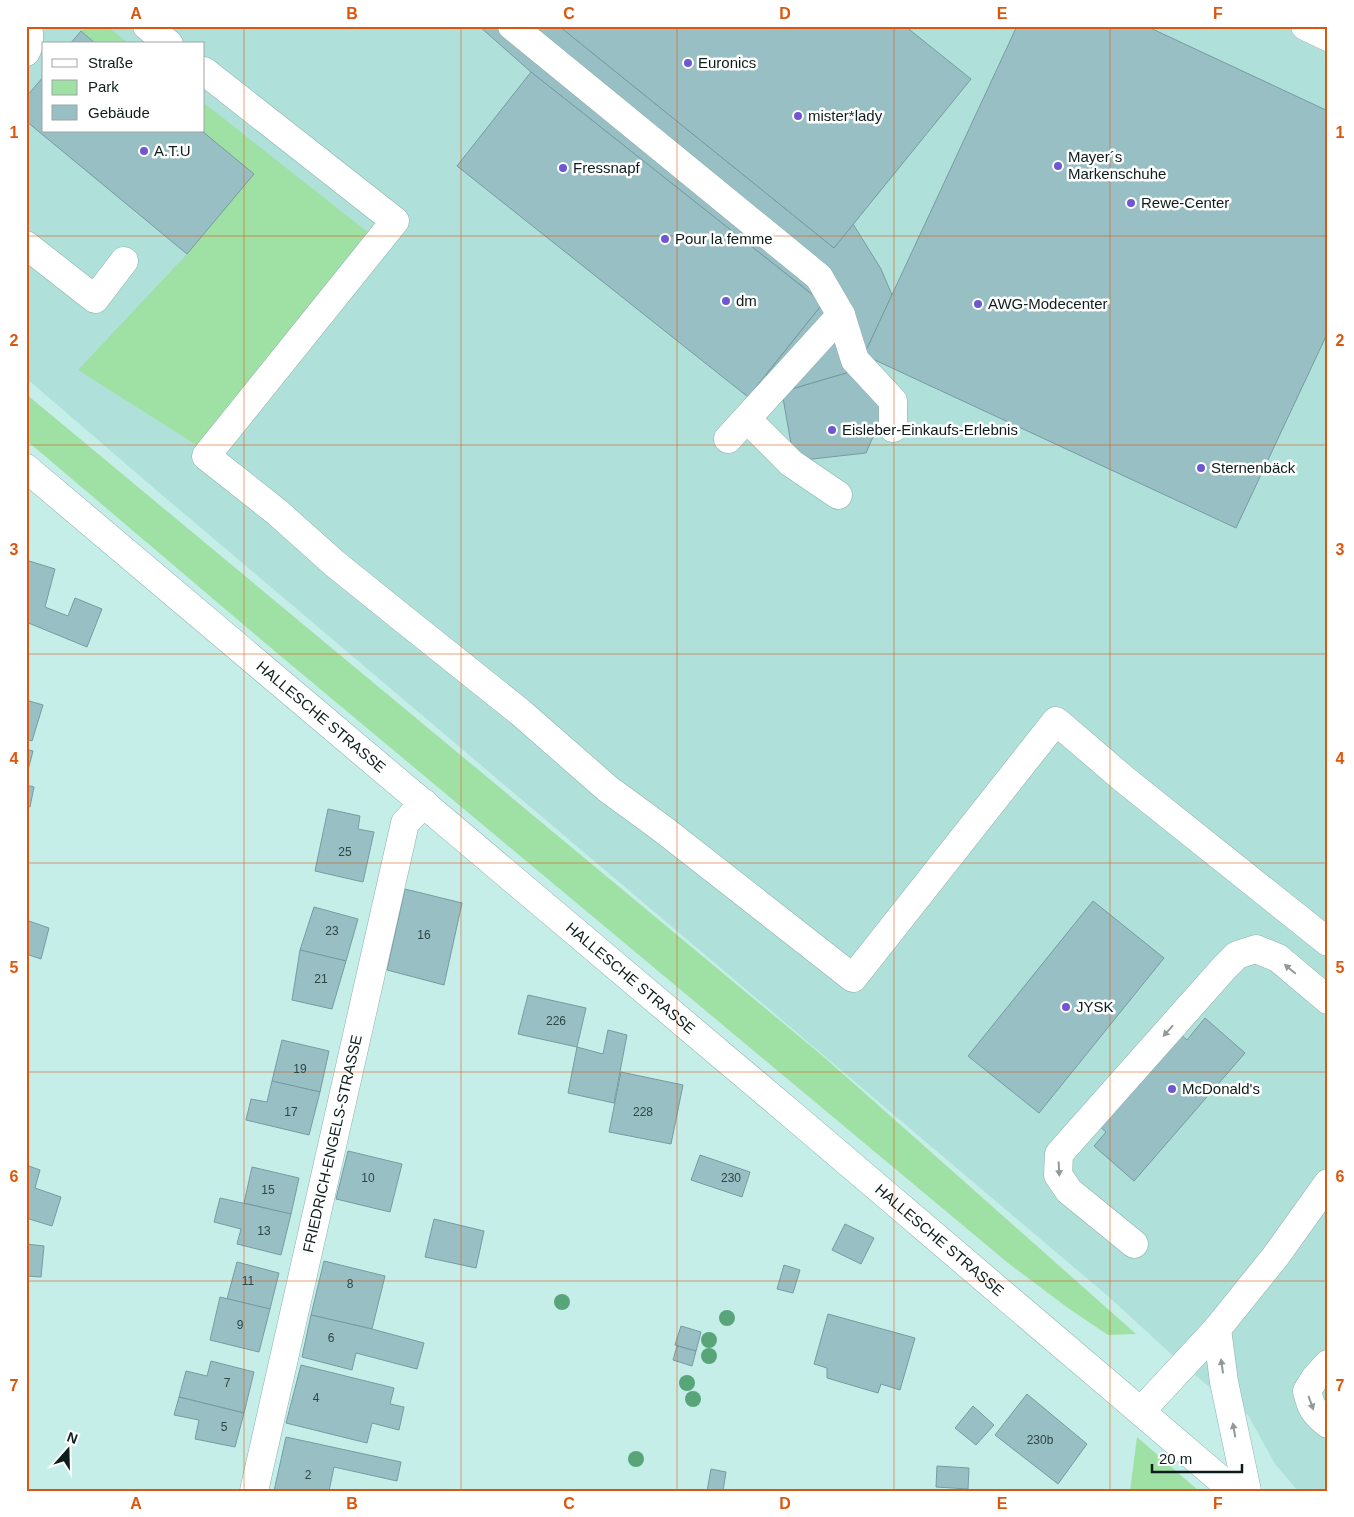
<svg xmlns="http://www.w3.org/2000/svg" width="1354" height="1517" font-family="Helvetica,sans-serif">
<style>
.built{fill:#afe0da;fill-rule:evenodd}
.green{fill:#9fe1a4}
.building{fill:#98bfc4;stroke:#769ca1}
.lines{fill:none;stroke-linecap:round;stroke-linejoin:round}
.minor-casing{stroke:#8bb1ac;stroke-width:29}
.major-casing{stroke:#8bb1ac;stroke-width:29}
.minor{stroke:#fff;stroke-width:28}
.major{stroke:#fff;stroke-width:28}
.tree{fill:#59a57a}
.oneway{fill:#929998}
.grid{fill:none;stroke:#dd560d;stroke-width:1;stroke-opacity:0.55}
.poi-dot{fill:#6f57d1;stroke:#fff;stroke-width:2}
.labels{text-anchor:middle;stroke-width:5;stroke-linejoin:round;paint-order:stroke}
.number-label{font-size:12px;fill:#304645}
.poi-label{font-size:15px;fill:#0d1d1b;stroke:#fff;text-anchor:start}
.street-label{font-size:15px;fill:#0d1d1b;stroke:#fff}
.neatline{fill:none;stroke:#dd560d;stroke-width:2}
.grid-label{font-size:16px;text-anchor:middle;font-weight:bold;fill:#dd560d}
</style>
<rect width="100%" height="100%" fill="#c5eee8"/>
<path class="built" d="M26,26h1302v1465h-30l-23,-27 -27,-49 -19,-12 -46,-38 -74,-68 -954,-808 -129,-111zM44,44h160v87h-160z"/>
<g class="green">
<path d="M89,26h18l22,18h-33l-15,-13z"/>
<path d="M204,103l175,138 -170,212 -131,-83 109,-116 63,-83 -48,-40h2z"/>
<path d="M26,394l798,663 312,277 -28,1 -40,-27 -60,-45 -731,-610 -251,-213z"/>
<path d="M1137,1437l62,54h-69z"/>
</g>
<g class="building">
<path d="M479,26h80l275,222 19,-24 28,45 11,26 -28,60 -11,16 -71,21 -16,-17 57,-72 -292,-231z"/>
<path d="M559,26h346l66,53 -137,169z"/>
<path d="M1017,26h129l182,85v221l-92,196 -372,-173z"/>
<path d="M81,31l15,13h-26z"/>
<path d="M531,72l292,231 -75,94 -291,-231z"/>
<path d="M44,76v55h158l52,43 -67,80 -161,-133v-24z"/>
<path d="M853,371l33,36 -20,46 -72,8 -12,-69z"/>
<path d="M26,560l29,9 -10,38 23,9 7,-18 27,11 -15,38 -61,-25z"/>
<path d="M26,700l17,5 -11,36 -6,-2z"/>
<path d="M26,749l7,2 -7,27z"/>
<path d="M26,785l8,2 -4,20 -4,-1z"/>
<path d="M328,809l32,7 -2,13 16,3 -11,50 -48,-11z"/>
<path d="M405,889l57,14 -18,82 -57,-15z"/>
<path d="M1093,901l71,57 -125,155 -71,-57z"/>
<path d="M314,907l44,12 -12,42 -46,-11z"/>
<path d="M26,920l23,8 -8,31 -15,-5z"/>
<path d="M300,950l46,11 -14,48 -40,-9z"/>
<path d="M528,995l58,13 -9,39 -59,-13z"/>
<path d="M1205,1018l40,35 -111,128 -40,-35 12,-14 -7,-6 81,-92 7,6z"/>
<path d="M608,1030l19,5 -13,68 -46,-10 9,-46 26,7z"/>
<path d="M282,1040l47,11 -9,41 -48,-11z"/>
<path d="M621,1072l62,13 -12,59 -62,-12z"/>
<path d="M272,1081l48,11 -11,43 -63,-15 5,-21 16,3z"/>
<path d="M348,1151l54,13 -12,48 -54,-13z"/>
<path d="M700,1155l50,17 -8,25 -51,-17z"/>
<path d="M26,1165l14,5 -5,18 26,9 -9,29 -26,-8z"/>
<path d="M252,1167l47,11 -8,36 -47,-11z"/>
<path d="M220,1198l71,16 -10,41 -44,-11 4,-15 -27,-7z"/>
<path d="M434,1219l50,12 -8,37 -51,-11z"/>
<path d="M845,1224l29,14 -13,26 -29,-14z"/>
<path d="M26,1244l18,2 -3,31 -15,-1z"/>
<path d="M324,1261l61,15 -13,53 -61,-14z"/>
<path d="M237,1262l42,11 -9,36 -43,-10z"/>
<path d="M784,1265l16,5 -7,23 -16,-4z"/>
<path d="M220,1297l50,12 -11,43 -49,-12z"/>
<path d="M828,1314l87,24 -15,52 -19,-6 -3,9 -51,-15v-10l-13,-4z"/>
<path d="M311,1315l61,14 52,14 -7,26 -61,-16 -4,17 -50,-13z"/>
<path d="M681,1326l20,6 -5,19 -21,-6z"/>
<path d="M677,1346l19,5 -4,15 -19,-6z"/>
<path d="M211,1361l43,11 -10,41 -65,-16 7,-26 21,5z"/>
<path d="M301,1365l93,23 -4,16 14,3 -5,23 -27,-7 -5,20 -81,-20z"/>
<path d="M1027,1394l60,50 -29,40 -63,-49z"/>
<path d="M179,1397l65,16 -9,34 -40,-8 4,-19 -25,-5z"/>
<path d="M973,1406l21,19 -18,20 -21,-17z"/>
<path d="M286,1437l115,25 -4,19 -63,-14 -5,24h-55z"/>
<path d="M937,1466l32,2 -1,21 -32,-2z"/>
<path d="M711,1469l15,3 -3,19h-16z"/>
</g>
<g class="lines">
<g class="minor-casing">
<g id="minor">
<path d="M147,26l22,18"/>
<path d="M512,26l307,251 22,38 -113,124"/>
<path d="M1305,26l23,11"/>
<path d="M26,31l3,2v12l-3,7"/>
<path d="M204,71l191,150 -189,235 71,56 57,51 67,54 119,95 88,77 56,41 189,148 203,-257 69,59 203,162"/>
<path d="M26,245l69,54 29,-38"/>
<path d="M841,315l14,45 38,41v27"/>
<path d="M747,419l44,44 47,32"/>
<path d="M1134,1244l-65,-53 -11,-16 1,-21 165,-186 13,-13 19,-6 22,9 50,42"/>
<path d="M1217,1329l7,53 23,109"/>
<path d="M1328,1364l-13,14 -8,13c4,17 7,22 21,33"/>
<path d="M1141,1411l76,-82 58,-72 53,-74"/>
<path id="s1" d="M254,1491l151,-668 19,-20"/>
</g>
</g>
<g class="major-casing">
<g id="major">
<path id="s2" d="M26,468l770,650 438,373"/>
</g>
</g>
<use href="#minor" class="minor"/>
<use href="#major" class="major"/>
</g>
<g class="tree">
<circle cx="562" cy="1302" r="8"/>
<circle cx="727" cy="1318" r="8"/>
<circle cx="709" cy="1340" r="8"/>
<circle cx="709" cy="1356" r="8"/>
<circle cx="687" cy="1383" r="8"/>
<circle cx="693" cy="1399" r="8"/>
<circle cx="636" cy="1459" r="8"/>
</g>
<defs><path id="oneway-solid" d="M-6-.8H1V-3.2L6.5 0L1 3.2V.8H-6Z" transform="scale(1.25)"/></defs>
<g class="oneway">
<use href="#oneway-solid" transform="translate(1290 969) rotate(-140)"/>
<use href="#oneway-solid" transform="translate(1168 1031) rotate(132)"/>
<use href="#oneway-solid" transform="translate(1059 1169) rotate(87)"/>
<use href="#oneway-solid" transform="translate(1222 1366) rotate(-98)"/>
<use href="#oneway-solid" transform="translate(1311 1403) rotate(70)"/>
<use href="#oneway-solid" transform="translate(1234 1430) rotate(-100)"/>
</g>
<path class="grid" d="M244,26v1465M461,26v1465M677,26v1465M894,26v1465M1110,26v1465M26,236h1302M26,445h1302M26,654h1302M26,863h1302M26,1072h1302M26,1281h1302"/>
<g class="poi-dot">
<circle cx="688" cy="63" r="5"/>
<circle cx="798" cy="116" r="5"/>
<circle cx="144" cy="151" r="5"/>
<circle cx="1058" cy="166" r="5"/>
<circle cx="563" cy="168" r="5"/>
<circle cx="1131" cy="203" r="5"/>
<circle cx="665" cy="239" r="5"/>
<circle cx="726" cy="301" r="5"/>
<circle cx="978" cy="304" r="5"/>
<circle cx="832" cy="430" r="5"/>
<circle cx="1201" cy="468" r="5"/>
<circle cx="1066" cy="1007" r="5"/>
<circle cx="1172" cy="1089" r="5"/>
</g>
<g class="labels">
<g class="number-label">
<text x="345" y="856">25</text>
<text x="332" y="935">23</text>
<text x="424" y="939">16</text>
<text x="321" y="983">21</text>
<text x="556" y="1025">226</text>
<text x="300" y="1073">19</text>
<text x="291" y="1116">17</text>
<text x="643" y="1116">228</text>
<text x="368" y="1182">10</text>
<text x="731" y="1182">230</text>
<text x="268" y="1194">15</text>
<text x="264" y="1235">13</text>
<text x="248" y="1285">11</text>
<text x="350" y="1288">8</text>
<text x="240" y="1329">9</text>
<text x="331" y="1342">6</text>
<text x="227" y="1387">7</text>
<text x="316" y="1402">4</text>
<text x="224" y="1431">5</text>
<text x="1040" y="1444">230b</text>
<text x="308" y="1479">2</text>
</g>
<g class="poi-label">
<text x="698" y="68">Euronics</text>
<text x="808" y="121">mister*lady</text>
<text x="154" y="156">A.T.U</text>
<text x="1068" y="162">Mayer´s<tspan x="1068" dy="17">Markenschuhe</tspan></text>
<text x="573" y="173">Fressnapf</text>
<text x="1141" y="208">Rewe-Center</text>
<text x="675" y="244">Pour la femme</text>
<text x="736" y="306">dm</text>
<text x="988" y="309">AWG-Modecenter</text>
<text x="842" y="435">Eisleber-Einkaufs-Erlebnis</text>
<text x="1211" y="473">Sternenbäck</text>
<text x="1076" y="1012">JYSK</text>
<text x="1182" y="1094">McDonald's</text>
</g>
<g class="street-label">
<text dy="5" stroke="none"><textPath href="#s2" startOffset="386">HALLESCHE STRASSE</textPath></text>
<text dy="5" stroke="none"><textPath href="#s2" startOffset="791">HALLESCHE STRASSE</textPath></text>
<text dy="5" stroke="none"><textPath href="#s1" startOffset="356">FRIEDRICH-ENGELS-STRASSE</textPath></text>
<text dy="5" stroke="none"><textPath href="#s2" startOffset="1196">HALLESCHE STRASSE</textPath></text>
</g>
</g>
<rect width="1354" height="1517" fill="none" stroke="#ffffff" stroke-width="55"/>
<rect x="42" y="42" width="162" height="90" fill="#ffffff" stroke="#9ea5a4"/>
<rect x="52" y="59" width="25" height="8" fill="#ffffff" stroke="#9ea5a4"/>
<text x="88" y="68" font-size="15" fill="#0d1d1b">Straße</text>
<rect x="52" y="80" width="25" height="15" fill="#9fe1a4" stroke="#9ea5a4"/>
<text x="88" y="92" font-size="15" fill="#0d1d1b">Park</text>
<rect x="52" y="105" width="25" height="15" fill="#98bfc4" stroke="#9ea5a4"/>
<text x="88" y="118" font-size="15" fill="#0d1d1b">Gebäude</text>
<g transform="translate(68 1450) rotate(20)" stroke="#ffffff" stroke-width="4" paint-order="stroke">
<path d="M0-4L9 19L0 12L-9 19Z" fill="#0d1d1b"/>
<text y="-8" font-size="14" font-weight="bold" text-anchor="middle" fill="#0d1d1b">N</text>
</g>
<path d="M1152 1464v8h90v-8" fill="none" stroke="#0d1d1b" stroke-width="2.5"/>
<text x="1159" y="1464" font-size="15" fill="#0d1d1b" stroke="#ffffff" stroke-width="4" paint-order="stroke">20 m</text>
<rect x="28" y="28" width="1298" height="1462" class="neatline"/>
<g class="grid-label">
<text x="136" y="19">A</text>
<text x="352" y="19">B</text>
<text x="569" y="19">C</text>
<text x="785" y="19">D</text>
<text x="1002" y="19">E</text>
<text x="1218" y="19">F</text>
<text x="14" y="138">1</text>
<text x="1340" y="138">1</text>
<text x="14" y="346">2</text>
<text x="1340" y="346">2</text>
<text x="14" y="555">3</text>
<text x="1340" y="555">3</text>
<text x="14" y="764">4</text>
<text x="1340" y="764">4</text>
<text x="14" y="973">5</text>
<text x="1340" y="973">5</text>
<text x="14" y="1182">6</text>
<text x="1340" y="1182">6</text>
<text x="14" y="1391">7</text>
<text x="1340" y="1391">7</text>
<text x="136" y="1509">A</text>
<text x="352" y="1509">B</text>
<text x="569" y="1509">C</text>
<text x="785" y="1509">D</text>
<text x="1002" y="1509">E</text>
<text x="1218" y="1509">F</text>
</g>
</svg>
